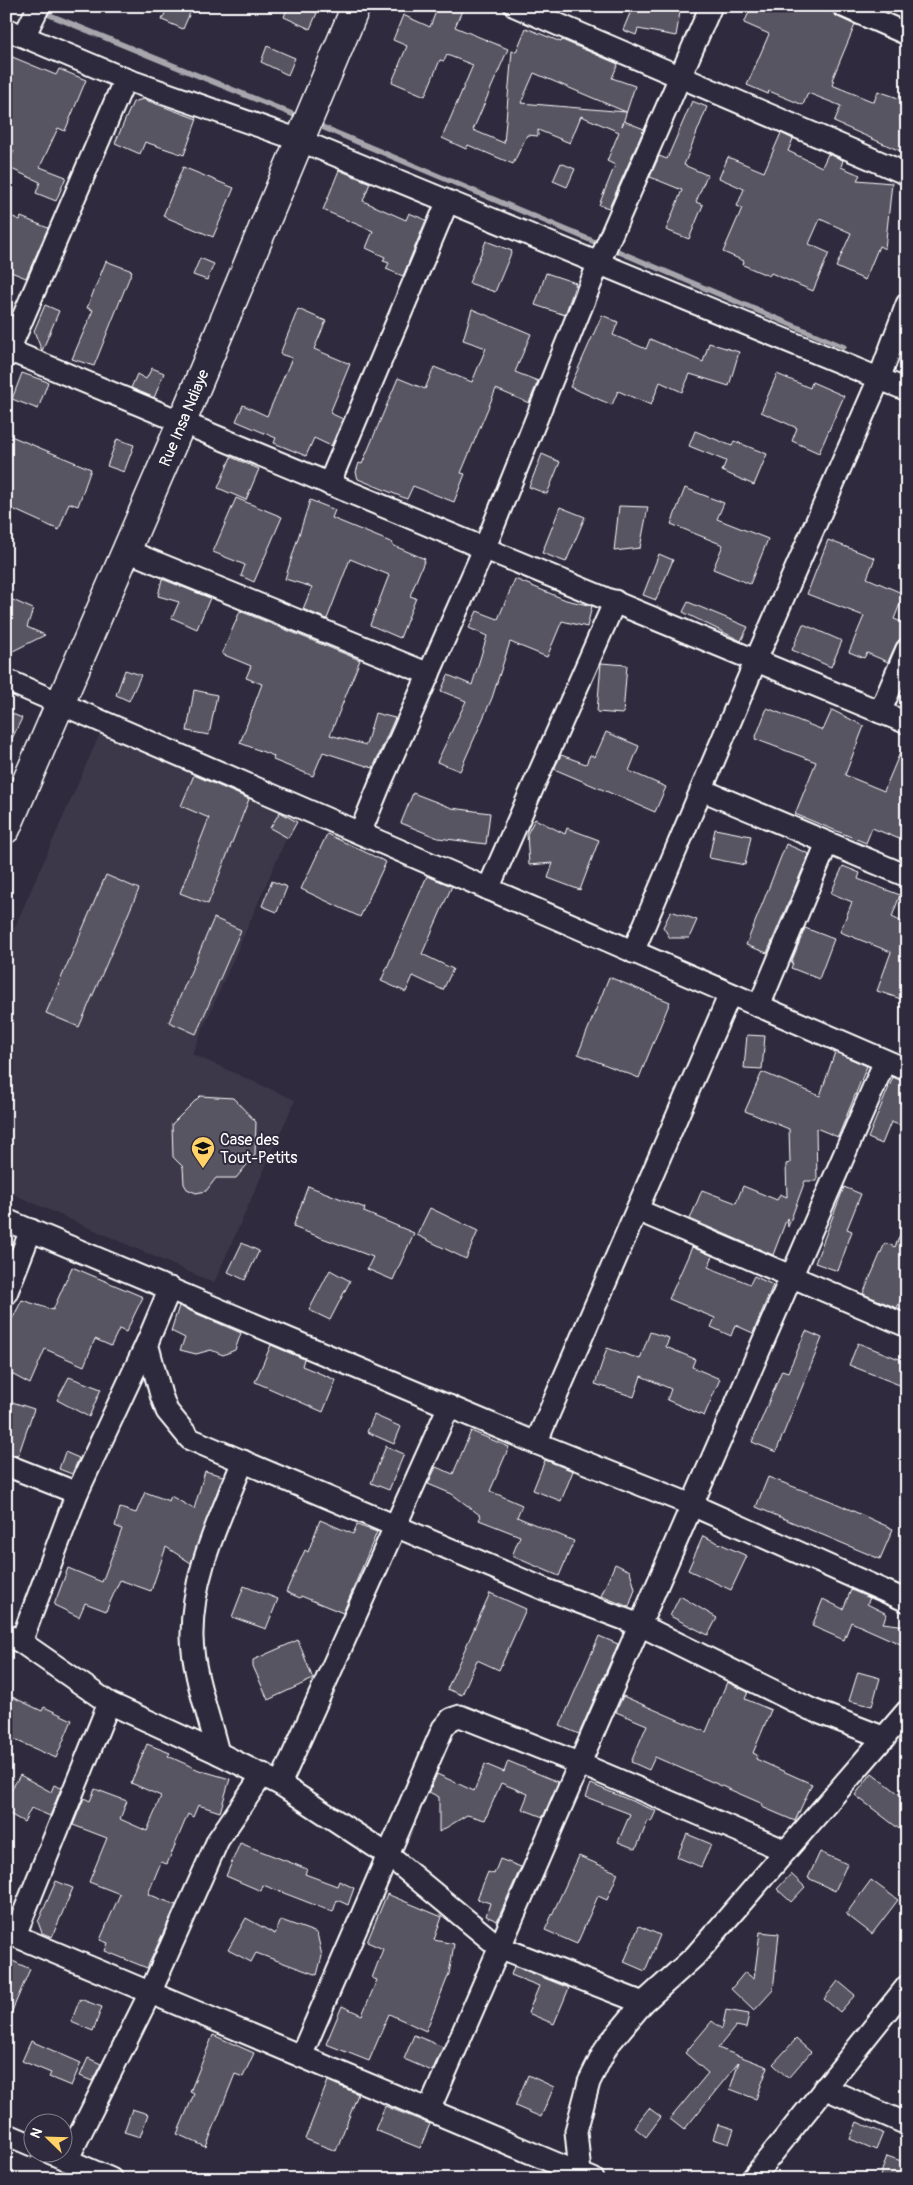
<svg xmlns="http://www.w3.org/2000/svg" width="913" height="2185" font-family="Pangolin,sans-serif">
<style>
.built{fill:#3c3749}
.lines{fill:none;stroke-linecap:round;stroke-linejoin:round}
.stream{stroke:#a7a6ad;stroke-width:5.5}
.building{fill:#595564;stroke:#fff;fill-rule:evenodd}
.minor-casing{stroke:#fff;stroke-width:25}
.secondary-casing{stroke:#fff;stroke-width:31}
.minor{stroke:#2f2a3d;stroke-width:21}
.secondary{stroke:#2f2a3d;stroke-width:28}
.labels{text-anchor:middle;stroke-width:4;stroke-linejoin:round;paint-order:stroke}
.street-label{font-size:16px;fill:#fff;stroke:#2f2a3d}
.poi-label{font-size:16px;fill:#fff;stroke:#2f2a3d;text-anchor:start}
</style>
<rect width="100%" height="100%" fill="#2f2a3d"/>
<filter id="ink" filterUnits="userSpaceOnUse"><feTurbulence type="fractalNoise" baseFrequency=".02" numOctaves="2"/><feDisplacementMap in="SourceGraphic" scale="10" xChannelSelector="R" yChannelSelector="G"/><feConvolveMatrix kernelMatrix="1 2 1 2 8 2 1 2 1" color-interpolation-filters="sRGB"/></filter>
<g filter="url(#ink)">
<path class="built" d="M101,731l195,85 -104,238 103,46 -81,183 -208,-92v-244z"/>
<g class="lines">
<g class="stream">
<path d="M40,11l262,107"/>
<path d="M315,124l287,121"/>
<path d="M610,248l234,99"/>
</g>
</g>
<g class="building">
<path d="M168,6h25l-10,23 -21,-9z"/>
<path d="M288,6h13l16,7 -7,16 -26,-12z"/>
<path d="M438,6h26l-9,21 53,22 -35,81 31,13 8,-92 4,1 10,-24 35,14 1,-2 56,24 -6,14 23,8 -13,40 2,-5 20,8 -35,79 -10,-3 16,-40 -8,-4 12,-29 -38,-16 -11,27 -32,-13v6l-11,-1 -14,29 -45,-19 -2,4 -24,-11 31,-73 -26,-10 -3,6 -4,-1 -15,36 -33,-14 15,-36 -14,-6 10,-25 27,12zM534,73l92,39 -105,-9z"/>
<path d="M633,6h16l31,6 -4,24 -38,-7 -2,6 -13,-5z"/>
<path d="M752,6h79l2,7 5,4 17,8 -23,55 2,1 -2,4 42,17 4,-11 29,10v53l-73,-32 7,-16 -33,-13 -5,12 -34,-14 -1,3 -21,-9 22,-51 -25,-11z"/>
<path d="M267,46l28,12 -7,17 -27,-13z"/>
<path d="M10,56l46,19 3,-6 27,11 -21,51 -7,-3 -18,39 26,10 -10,24 -20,-8 4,-11 -33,-15 7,-16 -8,-3v-84z"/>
<path d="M143,99l54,20 -13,36 -39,-13 -5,12 -25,-11 18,-41z"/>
<path d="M692,101l15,6 -23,58 23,10 -11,27 7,3 -14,34 -23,-9 16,-40 -32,-13 9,-21 8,3z"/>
<path d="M781,133l12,6 -5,12 34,16 6,-13 15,6 -2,7 19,8 -3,5 35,3 -7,66 -6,-3 -14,34 -29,-13 15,-34 -31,-14 -11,25 20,9 -16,38 -42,-18 -2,3 -26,-11 1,-4 -21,-9 19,-44 -5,-2 7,-17 -25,-11 9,-21 36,15z"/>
<path d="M561,163l14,6 -8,18 -14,-6z"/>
<path d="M183,167l51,21 -21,49 -50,-21z"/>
<path d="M339,170l31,13 -7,18 43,19 3,-7 17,7 -23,56 -17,-7 3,-6 -6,-2 2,-4 -19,-9 7,-17 -50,-21z"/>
<path d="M6,214l14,6 1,-3 27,11 -22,50 -20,-8z"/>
<path d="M486,241l26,10 -17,41 -26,-9z"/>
<path d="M200,258l14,6 -7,16 -14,-5z"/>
<path d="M106,261l26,10 -38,95 -22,-7 21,-49 -6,-2z"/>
<path d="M546,273l30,10 -11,32 -30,-10z"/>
<path d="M45,305l14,6 -17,40 -8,-20z"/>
<path d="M298,309l28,12 -12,28 36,15 -20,49 13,6 -12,27 -17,-8 -8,18 -32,-13 2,-5 -40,-17 7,-16 24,11 25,-58 -12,-4z"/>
<path d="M472,309l59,25 -16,38 23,9 -9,22 -33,-14 -35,84 4,1 -11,28 -41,-16 -6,13 -49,-20 -2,-7 3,-9 3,1 36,-86 27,11 9,-22 38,15 14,-34 -23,-8z"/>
<path d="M602,315l16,7 -5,13 33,14 4,-10 53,23 6,-19 30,9 -10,34 -39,-12 -8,18 -22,-10 -9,23 -33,-14 -6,14 -42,-18z"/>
<path d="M152,368l12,5 -10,25 -23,-10 6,-14 9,5z"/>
<path d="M22,373l26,9 -10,27 -26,-10z"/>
<path d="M777,374l33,14 2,-6 32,14 -25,57 -27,-12 5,-13 -36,-16z"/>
<path d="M695,431l37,15 2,-5 33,13 -13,31 -32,-14 4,-10 -37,-15z"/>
<path d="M6,434l85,35 -13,37 -9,-3 -10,27 -53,-24z"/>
<path d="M117,439l17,6 -10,27 -17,-6z"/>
<path d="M542,454l18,8 -13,32 -18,-7z"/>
<path d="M231,457l28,12 -13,31 -28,-12z"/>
<path d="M685,488l39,15 -7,16 51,20 -18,45 -37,-15 10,-24 -52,-21z"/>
<path d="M236,498l46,19 -28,65 -13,-6 4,-11 -32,-13z"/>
<path d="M310,500l25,10 -3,8 61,25 -1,2 33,14 -15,37 6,2 -16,40 -30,-13 19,-50 -39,-16 -23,60 -24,-10 9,-22 -27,-8z"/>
<path d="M619,506l29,1 -8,41 -26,3z"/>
<path d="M560,507l25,10 -19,45 -24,-9z"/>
<path d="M828,540l47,18 -8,20 37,16 -10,25 13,5v13l-7,2 -4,5 -8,18 -21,-9 -3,5 -15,-6 15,-36 -57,-22z"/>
<path d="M659,554l14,6 -17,40 -13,-5z"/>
<path d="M162,579l48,19 -13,31 -25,-11 7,-16 -21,-6z"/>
<path d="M515,579l51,21 26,6 -5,21 -25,-6 -15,36 -37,-15 -18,56 -32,73 -23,-9 29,-61 -25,-10 7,-16 24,10 15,-49 -18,-8 8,-17 21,8z"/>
<path d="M6,597l27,12 -6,18 18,8 -32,16 -7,-3z"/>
<path d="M688,602l60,25 -7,14 -58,-29z"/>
<path d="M240,611l120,49 -30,75 36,10 9,-32 20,5 -22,50 -50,-16 -10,24 -40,-16 1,-4 -34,-13 22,-59 -16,-6 5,-12 -29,-12z"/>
<path d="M803,624l39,17 -11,26 -39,-17z"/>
<path d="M601,663l26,2 -4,49 -26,-2z"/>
<path d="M125,670l16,5 -12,26 -13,-6z"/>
<path d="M194,690l23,5 -8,40 -22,-4z"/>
<path d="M767,708l56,22 9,-20 32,16 -19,49 39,16 23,-55v106l-35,-14 -6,15 -71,-29 21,-52 -61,-23z"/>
<path d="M6,711l16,7 -16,33z"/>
<path d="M606,732l33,14 -10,25 37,16 -11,25 -101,-43 7,-14 25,9 4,-9 5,2z"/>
<path d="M194,775l55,24 -41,105 -28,-11 29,-75 -28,-12z"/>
<path d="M413,793l39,15 38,5 -4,31 -48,-6 -37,-15z"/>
<path d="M280,812l17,10 -9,16 -18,-10z"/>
<path d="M535,819l30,15 2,-6 32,12 -19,50 -32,-12 5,-15 -24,2 -2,-31z"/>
<path d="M715,829l36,7 -6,29 -36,-7z"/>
<path d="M327,834l59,28 -26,55 -59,-28z"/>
<path d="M786,844l23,10 -42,99 -21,-8z"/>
<path d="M843,866l17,7 -2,6 42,16 -8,22 12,6 3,-6v84l-30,-10 14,-39 -51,-20 12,-30 -21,-9z"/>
<path d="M106,875l33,14 -60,138 -33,-14z"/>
<path d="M427,876l25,10 -30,68 31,15 -10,21 -30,-14 -7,16 -25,-11z"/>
<path d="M272,881l15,6 -10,25 -15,-6z"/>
<path d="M671,911l26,9 -8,18h-19l-7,-11z"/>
<path d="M214,918l27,12 -45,104 -27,-12z"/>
<path d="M805,928l29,11 -15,40 -28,-11 2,-5h-2z"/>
<path d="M609,977l61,25 -31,76 -61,-24z"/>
<path d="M747,1035l18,1 -3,33 -18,-1z"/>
<path d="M835,1052l32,14 -29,71 -22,-9 1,53h-12l-17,46 -1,-9 -14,37 -83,-36 12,-29 34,13 7,-17 34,14 3,-6 7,3 -1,-33 4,-1 -1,-34 -44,-18 17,-39 58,24z"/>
<path d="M893,1077l14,5v46l-16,-6 -9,22 -14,-6z"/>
<path d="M200,1096l33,2 23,24 -1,33 -19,23h-20l-10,13 -10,2 -9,-4 -3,-5 -1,-17 -10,-10 -1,-33z"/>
<path d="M308,1186l57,22 -1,4 50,21 -21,47 -26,-11 6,-12 -80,-30z"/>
<path d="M844,1187l17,7 -14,35 5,2 -14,40 -23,-8z"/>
<path d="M430,1208l48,23 -12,28 -49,-24z"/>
<path d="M907,1218v68l-10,22 -34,-14 22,-51 10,4z"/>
<path d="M242,1243l17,8 -14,29 -17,-8z"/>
<path d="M692,1247l21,9 -5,11 42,17 4,-8 19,9 -20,48 -18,-8 -4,11 -20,-9 4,-9 -46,-19z"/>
<path d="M72,1267l71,30 -17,35 -7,-3 -8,17 -16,-7 -11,27 -39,-17 -15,35 -24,-13v-40l16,-31 31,10z"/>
<path d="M330,1270l20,11 -20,39 -21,-10z"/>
<path d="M179,1306l62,27 -6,17 -12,5 -12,-5 -15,4 -16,-4 5,-12 -14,-7z"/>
<path d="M806,1331l16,7 -46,114 -24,-10 30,-72 6,2z"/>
<path d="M650,1332l19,6 -3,9 29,12 -3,8 28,12 -16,37 -37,-16 4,-11 -30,-13 -7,21 -39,-13 12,-36 33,11z"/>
<path d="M858,1343l49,19v26l-58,-23z"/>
<path d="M271,1345l33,14 -2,7 34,14 -13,32 -68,-30z"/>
<path d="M69,1377l32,12 -12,28 -32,-17z"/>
<path d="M6,1400l28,9 -16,47 -12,-4z"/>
<path d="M374,1415l27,12 -7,17 -27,-12z"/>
<path d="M471,1431l38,16 -19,44 32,14 -5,12 57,24 -15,35 -47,-20 8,-20 -41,-16 2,-4 -29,-22 -24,-10 8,-17 17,7z"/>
<path d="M386,1446l18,8 -15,36 -18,-7z"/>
<path d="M65,1452l14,6 -7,16 -13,-5z"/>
<path d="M545,1460l28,11 -12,30 -28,-11z"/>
<path d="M205,1471l18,5 -32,87 -25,-16 -15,44 -31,-11 -14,31 -21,-8 -6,14 -25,-12 14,-37 34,14 20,-53 -7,-3 5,-18 16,5 9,-21 24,9 2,-5 23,13z"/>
<path d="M768,1477l63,24 62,28 -13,30 -124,-52z"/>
<path d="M320,1520l33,14 4,-9 20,7 -34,81 -42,-17 -1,2 -14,-6 19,-42 3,2z"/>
<path d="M703,1536l44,20 -16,34 -43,-20z"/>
<path d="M615,1564l15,7 5,18 -6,18 -28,-11z"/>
<path d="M244,1586l34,13 -12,30 -34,-12z"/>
<path d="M851,1590l19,8 -3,6 20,10 -4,9 24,3v21l-56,-25 -7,18 -32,-14 11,-27 20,10z"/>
<path d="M490,1593l36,16 -27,61 -22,-10 -15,35 -15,-6z"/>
<path d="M680,1596l37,22 -9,17 -38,-19z"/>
<path d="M599,1636l19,8 -39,90 -19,-8z"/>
<path d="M298,1640l15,39 -45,21 -15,-34v-6z"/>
<path d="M858,1672l22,6 -8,28 -23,-5z"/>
<path d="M727,1682l21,10 -3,7 26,11 -18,43 4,2 -1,4 56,25 -17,37 -33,-14 1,-3 -108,-47 -6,13 -18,-8 16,-37 -31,-13 7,-16 83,36z"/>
<path d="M6,1694l36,17 2,-4 28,13 -16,38 -50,-22z"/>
<path d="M147,1744l23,9 -2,3 31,14 31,9 -10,33 -22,-7 -5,12 -5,-3 -21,50 -6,-2 -13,32 28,11 -29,63 -42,-17 3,-8 -8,-3 20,-46 -31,-12 18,-44 -34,-13 11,-27 6,3 5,-12 32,12 -7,18 27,12 14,-35 -30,-13z"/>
<path d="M508,1761l50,21 -15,35 -21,-8 6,-15 -27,-11 -16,37 -18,-5 -28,17v-35l-10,-5 8,-18 37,17 11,-27 19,8z"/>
<path d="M872,1773l35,27v35l-52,-40z"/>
<path d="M20,1775l31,17 3,-7 7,3 -11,28 -19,-8 -7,14 -18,-10v-13z"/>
<path d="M591,1784l65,27 -5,11 -3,-1 -12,28 -18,-7 12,-28 -44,-17z"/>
<path d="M687,1834l24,10 -10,23 -24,-10z"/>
<path d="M240,1843l67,26 -2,5 32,12 2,-5 15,7 -6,17 -11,-5 -4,12 -70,-27 -2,6 -35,-15z"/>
<path d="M820,1852l27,12 -12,27 -27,-13z"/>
<path d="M579,1856l39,17 -11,27 -9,-4 -21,48 -32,-14z"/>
<path d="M500,1859l21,8 -24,54 -11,-5 4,-13 -13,-4 11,-27 6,2z"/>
<path d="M791,1874l14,13 -14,15 -14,-13z"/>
<path d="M871,1880l27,20 -26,34 -26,-20z"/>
<path d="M56,1881l17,7 -21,49 -10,-4 -4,-11z"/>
<path d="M387,1894l55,23 -8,23 20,4 -5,30 -23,57 -37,-17 -20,47 -43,-17 16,-38 20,9 15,-35 -5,-2 11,-29 -16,-7z"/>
<path d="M246,1918l29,16 6,-14 36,13 5,23 -5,19 -61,-22 -5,9 -23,-12z"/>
<path d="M639,1926l21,9 -15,36 -21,-9z"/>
<path d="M760,1932l19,2 -6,56 -19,21 -23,-22 14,-17 9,7z"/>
<path d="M6,1958l24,11 -24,56z"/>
<path d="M514,1966l55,22 -15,36 -26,-11 11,-27 -28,-11z"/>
<path d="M838,1981l17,14 -15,17 -16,-13z"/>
<path d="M80,1999l22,8 -9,24 -22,-9z"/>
<path d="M726,2010l23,4 -3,14 -10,-2 -18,22 50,19 -12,32 -26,-10 9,-27 -55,68 -14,-11 38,-46 -23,-20 27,-32 10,8z"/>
<path d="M213,2035l41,18 -11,24 -8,-3 -29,73 -29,-13 17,-40 -4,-2z"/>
<path d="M414,2035l29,12 -11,24 -28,-12z"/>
<path d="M796,2039l15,13 -23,26 -15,-14z"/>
<path d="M31,2041l50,22 -10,23 -22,-9 2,-4 -29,-12z"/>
<path d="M88,2058l13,6 -9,17 -12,-5z"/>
<path d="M528,2075l26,12 -13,30 -26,-11z"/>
<path d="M328,2081l30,13 -22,57 -31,-12z"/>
<path d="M385,2106l45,18 -10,24 -45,-18z"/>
<path d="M649,2108l12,9 -15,20 -12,-10z"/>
<path d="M132,2109l16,5 -8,23 -16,-5z"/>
<path d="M857,2122l26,11 -7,17 -26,-11z"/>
<path d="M718,2124l16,5 -5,15 -16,-5z"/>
<path d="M887,2156l20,7 -3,16h-25z"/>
</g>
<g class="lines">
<g class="minor-casing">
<g id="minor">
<path d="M515,6l392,168"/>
<path d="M843,6l64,28"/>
<path d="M6,29l119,50 174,61 608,250"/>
<path d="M24,36l15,-30"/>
<path d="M6,349c299,127 601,249 901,374"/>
<path d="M6,357l119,-278"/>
<path d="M329,484l118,-281"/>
<path d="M125,550l304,124"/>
<path d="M6,680l901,390"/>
<path d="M880,712l27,-63"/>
<path d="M702,790l205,86"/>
<path d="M360,833l20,-49 105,-237 113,-282 113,-259"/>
<path d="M488,889l127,-288"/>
<path d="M633,952l123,-292 123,-281 28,-75"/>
<path d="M759,1006l68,-163"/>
<path d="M637,1210l270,116"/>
<path d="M6,1220l530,223 156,62 215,96"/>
<path d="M6,1294l25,-64"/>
<path d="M147,1343l14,52 6,16 23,28 354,150 96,36 170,84 75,29"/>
<path d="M536,1443l194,-449"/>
<path d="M6,1465l71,28"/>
<path d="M6,1635l15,7 88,61 109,50 62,31 108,71 111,92 144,56"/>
<path d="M21,1642l56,-149 70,-150 23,-55"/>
<path d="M218,1753c-9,-38 -25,-78 -26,-116 -1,-63 29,-120 51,-176"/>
<path d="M280,1784l169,-378"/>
<path d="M6,1932l587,247"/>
<path d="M15,1935l94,-232"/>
<path d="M301,2056l142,-328 8,-9 9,-3 118,47 208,88"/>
<path d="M824,2088l83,36"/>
<path d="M429,2110l456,-1049"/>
<path d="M6,2134l26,11"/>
<path d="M49,2152l62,27"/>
<path d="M67,2160l83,-167 68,-153 45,-66"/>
<path d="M580,2173l-4,-42 13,-49 18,-36 36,-43 52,-47 212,-245"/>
<path d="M752,2179l155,-193"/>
</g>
</g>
<g class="secondary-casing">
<g id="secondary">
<path id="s1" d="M6,829l175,-405 175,-418"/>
</g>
</g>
<use href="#minor" class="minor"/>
<use href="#secondary" class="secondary"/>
</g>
</g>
<defs>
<g id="school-pin" transform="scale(1.25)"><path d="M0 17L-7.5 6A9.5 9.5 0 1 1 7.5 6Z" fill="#ffd166" stroke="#2f2a3d"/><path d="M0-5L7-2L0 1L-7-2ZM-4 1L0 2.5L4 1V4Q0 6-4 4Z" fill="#111"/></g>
</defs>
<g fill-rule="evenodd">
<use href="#school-pin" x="203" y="1148"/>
</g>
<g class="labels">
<g class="street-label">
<text dy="6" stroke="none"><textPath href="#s1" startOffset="448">Rue Insa Ndiaye</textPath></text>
</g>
<g class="poi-label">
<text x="220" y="1145">Case des<tspan x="220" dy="18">Tout-Petits</tspan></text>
</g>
</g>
<rect width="913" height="2185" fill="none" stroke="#2f2a3d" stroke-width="25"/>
<rect x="12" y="12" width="888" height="2160" fill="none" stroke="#fff" stroke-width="2" filter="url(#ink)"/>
<g transform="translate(48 2138) rotate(293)"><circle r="24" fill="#2f2a3d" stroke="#827f8b"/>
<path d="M0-4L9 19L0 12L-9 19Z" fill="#ffd166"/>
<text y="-8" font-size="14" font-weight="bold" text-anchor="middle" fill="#ffffff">N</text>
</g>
</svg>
